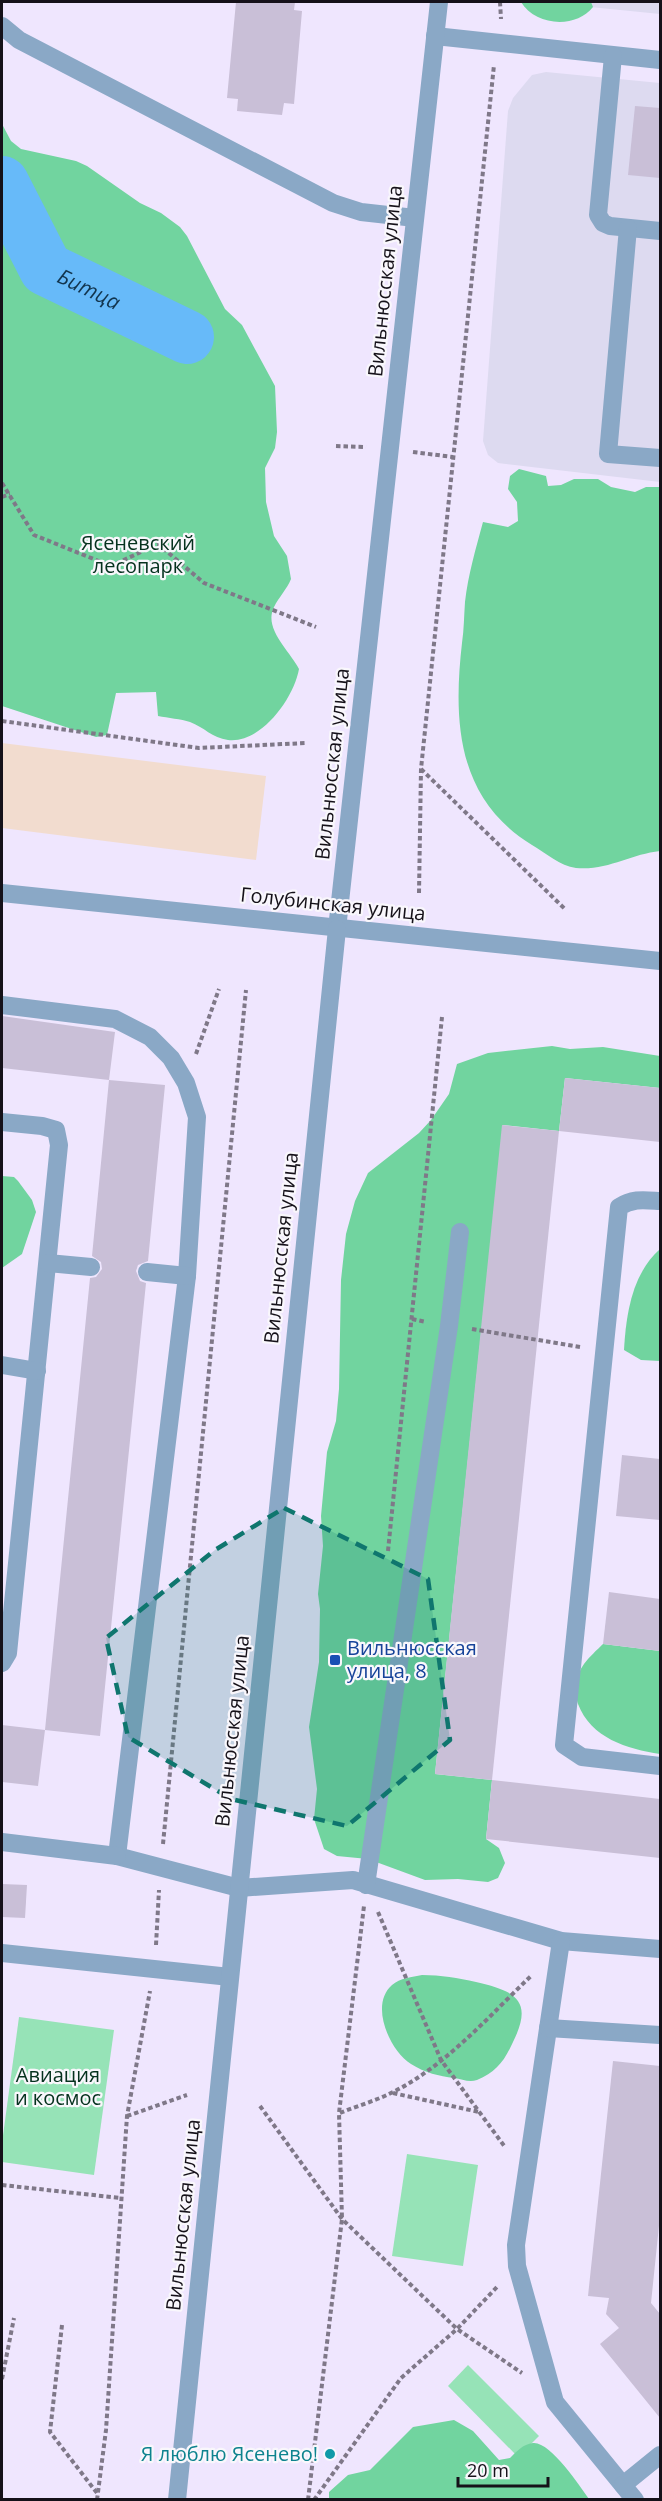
<svg xmlns="http://www.w3.org/2000/svg" width="662" height="2501" font-family="'Open Sans',sans-serif">
<style>
.industrial{fill:#f2dccf}
.education{fill:#dddaf0}
.green{fill:#96e3b7}
.forest{fill:#71d49f}
.lines{fill:none;stroke-linecap:round;stroke-linejoin:round}
.river{stroke:#67baf9;stroke-width:54}
.building{fill:#c9bfd7}
.path{stroke:#7f7888;stroke-width:4;stroke-dasharray:4.5 3;stroke-linecap:butt}
.service{stroke:#8aa8c6;stroke-width:18}
.minor{stroke:#8aa8c6;stroke-width:18}
.tertiary{stroke:#8aa8c6;stroke-width:18}
.marked{fill:#0f766e;fill-opacity:0.2;stroke:#0f766e;stroke-width:4.5;stroke-dasharray:12 8;stroke-linejoin:round}
.transit-dot{fill:#1a4fb4;stroke:#f9f7fc;stroke-width:2}
.culture-dot{fill:#0f9aa8;stroke:#f9f7fc;stroke-width:2}
.labels{text-anchor:middle;stroke-width:4.5;stroke-linejoin:round;paint-order:stroke}
.street-label{font-size:20px;fill:#151119;stroke:#f9f7fc}
.park-label{font-size:20px;fill:#05321e;stroke:#f9f7fc}
.transit-label{font-size:20px;fill:#164399;stroke:#f9f7fc;text-anchor:start}
.culture-label{font-size:20px;fill:#0d838f;stroke:#f9f7fc;text-anchor:end}
.water-label{font-size:21px;font-style:italic;fill:#12354e;stroke:#f9f7fc}
</style>
<rect width="100%" height="100%" fill="#efe6fe"/>
<path class="industrial" d="M2,743l264,33 -10,84 -254,-32z"/>
<g class="education">
<path d="M565,2h95v12l-90,-9z"/>
<path d="M546,72l114,11v399l-162,-19 -10,-8 -5,-14 25,-330 5,-13 19,-23z"/>
</g>
<g class="green">
<path d="M19,2017l95,13 -20,145 -92,-13v-19z"/>
<path d="M407,2154l71,11 -15,101 -71,-10z"/>
<path d="M468,2365l71,71 -21,21 -70,-71z"/>
</g>
<g class="forest">
<path d="M521,2h70l2,5c-17,22 -58,19 -72,-5z"/>
<path d="M2,124l9,17 10,8 55,12 11,5 53,37 21,10 19,14 7,9 38,73 17,16 33,61 2,46 -2,16 -10,20 1,34 8,34 13,20 4,23c-4,10 -12,18 -17,28 -11,22 16,44 25,62 -5,29 -38,75 -71,71 -16,-2 -24,-13 -38,-18 -9,-3 -22,-4 -32,-6l-2,-24 -40,1 -9,42 -11,2 -94,-31z"/>
<path d="M519,469l27,7 2,10 13,-1 13,-6h24l13,8 24,5 11,-5h14v364c-29,3 -53,20 -84,17 -16,-2 -30,-15 -44,-23 -75,-46 -79,-123 -70,-202 2,-14 2,-27 3,-41 3,-27 11,-54 18,-80l25,5 10,-6 -1,-19 -9,-13 2,-13z"/>
<path d="M552,1046l18,3 33,-2 57,9v32l-95,-10 -6,53 -56,-6 -68,649 57,6 -6,59 13,9 6,15 -7,15 -10,4 -30,-3 -33,1 -57,-21 -31,-3 -13,-7 -10,-30 3,-30 -8,-62 10,-65 1,-53 -2,-15 5,-48 -2,-30 6,-64 9,-31 3,-32 2,-109 5,-46 9,-33 13,-28 51,-40 12,-13 18,-26 8,-30 31,-11z"/>
<path d="M2,1176l12,1 4,4 14,19 4,12 -14,42 -20,14z"/>
<path d="M660,1249v112l-19,-1 -17,-10c2,-36 8,-76 36,-101z"/>
<path d="M603,1644l57,7v103c-33,-5 -69,-16 -82,-50 -5,-13 -2,-29 6,-40 5,-7 13,-14 19,-20z"/>
<path d="M422,1975c19,0 36,3 54,7 39,9 58,18 37,60 -9,20 -17,30 -36,38 -8,3 -15,-1 -23,-2 -15,-2 -29,-5 -43,-14 -21,-13 -42,-59 -19,-79 8,-7 20,-8 30,-10z"/>
<path d="M454,2420l19,11 26,29 11,-2c6,-6 13,-14 23,-15 17,-2 47,43 56,56h-260v-7l19,-17 22,-5 43,-43z"/>
</g>
<g class="lines">
<path class="river" id="s1" d="M2,183l44,86 141,68"/>
</g>
<g class="building">
<path d="M236,2h59l-1,8 8,1 -8,93 -10,-1 -2,12 -45,-4 1,-12 -11,-1z"/>
<path d="M635,106l25,2v70l-32,-3z"/>
<path d="M2,1016l113,16 -6,48 -107,-12z"/>
<path d="M565,1078l95,10v54l-101,-11z"/>
<path d="M109,1080l56,5 -17,176 -10,4 -2,6 4,10 6,2 -46,453 -55,-6 45,-452 6,-1 6,-8 -1,-7 -9,-6z"/>
<path d="M502,1125l57,6 -67,649 -57,-6z"/>
<path d="M622,1455l38,4v61l-44,-4z"/>
<path d="M609,1592l51,7v52l-57,-7z"/>
<path d="M2,1725l43,5 -7,56 -36,-4z"/>
<path d="M492,1780l168,19v59l-174,-19z"/>
<path d="M2,1884l25,1 -2,33 -23,-1z"/>
<path d="M613,2061l47,5v150l-9,87 9,11v104l-60,-74 19,-16 -13,-14 3,-16 -21,-2z"/>
</g>
<g class="lines">
<g class="path">
<path d="M500,2l1,17"/>
<path d="M336,446l30,1"/>
<path d="M413,452l40,5"/>
<path d="M2,483l32,52 77,31 47,-22 46,39 112,44"/>
<path d="M2,497l8,-3"/>
<path d="M2,721l197,27 107,-5"/>
<path d="M421,769l145,141"/>
<path d="M419,893l2,-124 73,-704"/>
<path d="M196,1054l23,-65"/>
<path d="M412,1319l14,3"/>
<path d="M472,1329l108,18"/>
<path d="M388,1551l54,-534"/>
<path d="M163,1844l83,-854"/>
<path d="M378,1912l63,148 64,87"/>
<path d="M156,1945l3,-55"/>
<path d="M393,2093l86,19"/>
<path d="M260,2106l82,113 115,110 65,44"/>
<path d="M340,2113c17,-7 35,-12 51,-20 54,-26 98,-77 140,-117"/>
<path d="M127,2116l60,-21"/>
<path d="M2,2185l118,13"/>
<path d="M62,2325l-12,107 47,61"/>
<path d="M2,2379l12,-61"/>
<path d="M97,2500l9,-70 21,-314 23,-125"/>
<path d="M308,2500l34,-281 -3,-106 25,-207"/>
<path d="M314,2500l87,-122 56,-49 40,-42"/>
</g>
<g class="service">
<path d="M2,26l17,14 314,163 28,9 54,6"/>
<path d="M435,36l225,24"/>
<path d="M613,56l-15,159 5,8 7,3 50,5"/>
<path d="M628,228l-20,226 52,4"/>
<path d="M2,1005l113,14 35,18 21,21 15,25 11,34 -10,159 -70,580 122,32 114,-8 208,61 99,8"/>
<path d="M2,1122l40,4 14,4 3,15 -51,508 -6,10"/>
<path d="M660,1201c-16,-1 -27,-3 -41,6l-55,538 18,12 78,9"/>
<path d="M48,1263l43,4"/>
<path d="M147,1272l40,4"/>
<path d="M2,1365l35,6"/>
<path d="M2,1842l115,14"/>
<path d="M366,1885l83,-559 11,-94"/>
<path d="M561,1941l-45,304 1,21 38,136 80,98"/>
<path d="M2,1953l228,24"/>
<path d="M548,2028l112,7"/>
<path d="M623,2485l37,-30"/>
</g>
<path class="minor" d="M337,929l102,-927"/>
<g class="tertiary">
<path d="M2,893l658,68"/>
<path d="M177,2500l160,-1571"/>
</g>
</g>
<path class="marked" d="M284,1508l144,71 22,161 -103,86 -116,-27 -103,-62 -22,-99 109,-88z"/>
<rect class="transit-dot" x="329" y="1654" width="12" height="12" rx="3"/>
<circle class="culture-dot" cx="330" cy="2454" r="6"/>
<g class="labels">
<g class="street-label">
<text transform="translate(385 281) rotate(-84)" y="7">Вильнюсская улица</text>
<text transform="translate(332 764) rotate(-84)" y="7">Вильнюсская улица</text>
<text transform="translate(333 904) rotate(6)" y="7">Голубинская улица</text>
<text transform="translate(281 1248) rotate(-84)" y="7">Вильнюсская улица</text>
<text transform="translate(232 1731) rotate(-84)" y="7">Вильнюсская улица</text>
<text transform="translate(183 2215) rotate(-84)" y="7">Вильнюсская улица</text>
</g>
<g class="park-label">
<text x="138" y="550">Ясеневский<tspan x="138" dy="23">лесопарк</tspan></text>
<text x="58" y="2082">Авиация<tspan x="58" dy="23">и космос</tspan></text>
</g>
<g class="transit-label">
<text x="347" y="1655">Вильнюсская<tspan x="347" dy="23">улица, 8</tspan></text>
</g>
<g class="culture-label">
<text x="318" y="2461">Я люблю Ясенево!</text>
</g>
<g class="water-label">
<text dy="7" stroke="none"><textPath href="#s1" startOffset="144">Битца</textPath></text>
</g>
</g>
<rect width="662" height="2501" fill="none" stroke="#151119" stroke-width="6"/>
<path d="M458 2477v9h90v-9" fill="none" stroke="#151119" stroke-width="3"/>
<text x="467" y="2477" font-size="18" fill="#151119" stroke="#f9f7fc" stroke-width="4.5" paint-order="stroke">20 m</text>
</svg>
